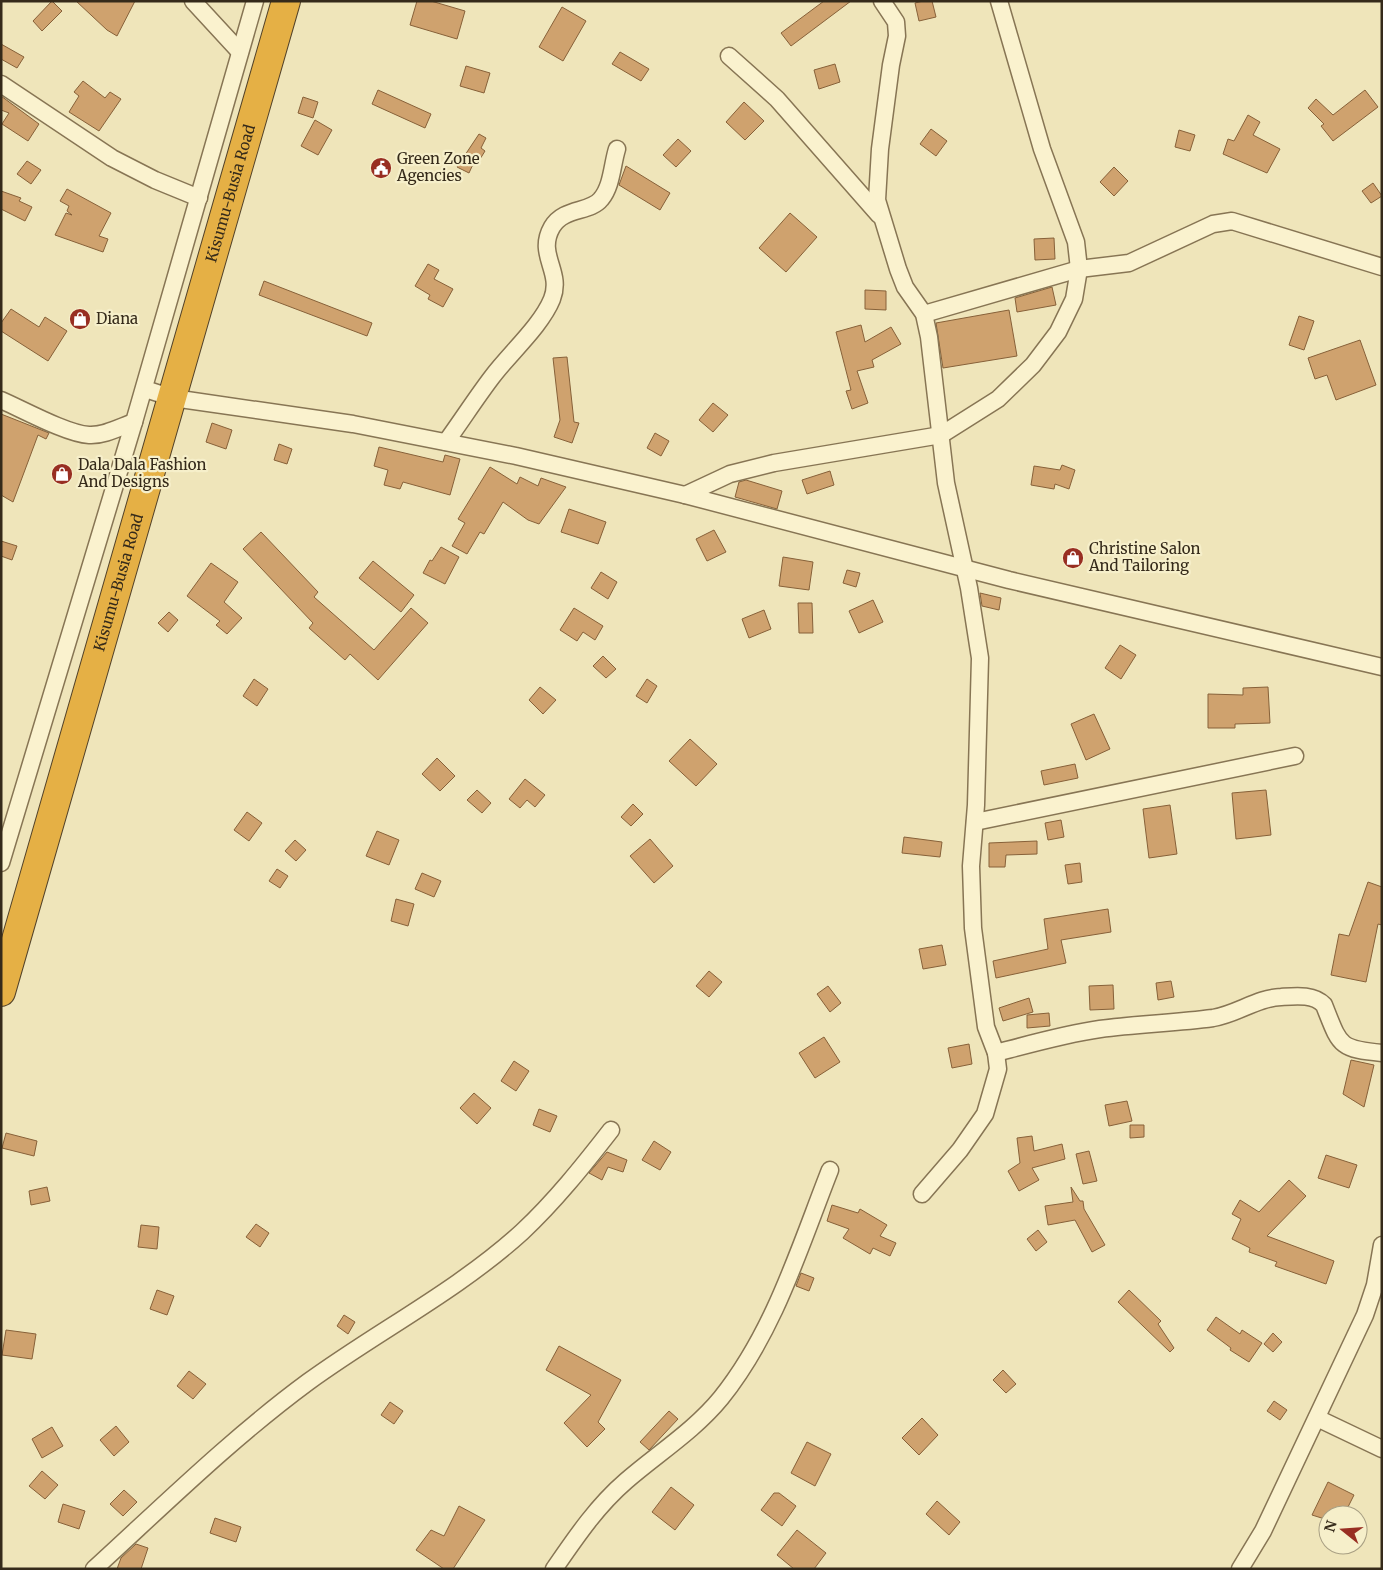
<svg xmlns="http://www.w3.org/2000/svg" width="1383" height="1570" font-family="Merriweather,serif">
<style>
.building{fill:#cfa26e;stroke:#876139}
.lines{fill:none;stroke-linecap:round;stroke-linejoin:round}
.street-casing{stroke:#877554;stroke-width:19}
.highway-casing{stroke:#534229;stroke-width:30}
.street{stroke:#faf2ce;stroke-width:16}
.highway{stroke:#e5b045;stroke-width:28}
.labels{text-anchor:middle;stroke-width:4.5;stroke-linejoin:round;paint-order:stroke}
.poi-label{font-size:15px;fill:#352a1a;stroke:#f6efca;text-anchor:start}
.street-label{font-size:15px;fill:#352a1a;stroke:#f6efca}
</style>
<rect width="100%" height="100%" fill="#efe5ba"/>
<g class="building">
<path d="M52,1l10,10 -20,20 -9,-10z"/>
<path d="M76,1h59l-18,35 -10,-6z"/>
<path d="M417,1h14l34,10 -8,28 -47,-14z"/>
<path d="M824,1h27l-60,45 -10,-13z"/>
<path d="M923,1h9l4,16 -17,4 -4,-18z"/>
<path d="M562,7l24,14 -23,40 -24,-14z"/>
<path d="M1,44l23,13 -7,11 -16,-9z"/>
<path d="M620,52l29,17 -8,12 -29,-17z"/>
<path d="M835,64l5,18 -21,7 -5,-19z"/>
<path d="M466,66l24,7 -6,20 -24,-7z"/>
<path d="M83,81l22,17 5,-6 11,7 -22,32 -30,-19 10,-16 -5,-4z"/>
<path d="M378,90l53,24 -6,14 -53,-24z"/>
<path d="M1365,90l13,17 -45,34 -12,-15 3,-2 -16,-16 8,-9 17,16z"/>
<path d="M1,96l38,28 -11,17 -26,-17 7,-11 -8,-3z"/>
<path d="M303,97l15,5 -5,16 -15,-5z"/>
<path d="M744,102l20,19 -19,19 -19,-18z"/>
<path d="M1248,115l12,7 -7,13 27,14 -13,24 -44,-19 5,-15 6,2z"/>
<path d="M315,120l17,10 -14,25 -17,-9z"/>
<path d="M931,129l16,12 -11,15 -16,-12z"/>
<path d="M1179,130l16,5 -5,16 -15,-4z"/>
<path d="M479,134l7,4 -5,10 4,3 -8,13 -3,-2 -5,11 -12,-6z"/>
<path d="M678,139l13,12 -15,16 -13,-12z"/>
<path d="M27,161l14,9 -10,14 -14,-10z"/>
<path d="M626,166l44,27 -10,17 -41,-25z"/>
<path d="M1114,167l14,14 -14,15 -14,-14z"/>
<path d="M1373,183l9,13 -11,7 -9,-12z"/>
<path d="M67,189l44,24 -12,23 9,3 -5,13 -48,-17 11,-22 6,2 -5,-4 2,-5 -9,-5z"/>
<path d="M1,191l20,7 -2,3 13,6 -7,14 -24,-12z"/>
<path d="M790,213l27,24 -31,35 -27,-24z"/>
<path d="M1054,238l1,21 -20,1 -1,-21z"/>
<path d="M428,264l11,6 -5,9 19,10 -10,18 -15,-8 2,-4 -15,-9z"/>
<path d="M264,281l108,42 -5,13 -108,-41z"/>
<path d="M1052,287l4,18 -39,7 -2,-14z"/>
<path d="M865,290l21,1v19l-21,-1z"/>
<path d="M11,309l28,18 6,-10 22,14 -19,30 -47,-30v-8z"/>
<path d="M1009,310l8,46 -74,12 -7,-45z"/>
<path d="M1299,316l15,5 -10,29 -15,-5z"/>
<path d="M861,325l4,17 26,-15 10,17 -29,16 2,7 -17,4 11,32 -16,6 -6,-18 5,-1 -15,-58z"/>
<path d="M1360,340l16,45 -40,15 -9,-25 -12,4 -7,-21z"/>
<path d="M567,357l7,65 5,1 -7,20 -18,-6 6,-17 -7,-62z"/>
<path d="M713,403l15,12 -15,17 -14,-12z"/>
<path d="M1,414l48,19 -3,6 -8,-4 -25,67 -12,-7z"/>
<path d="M212,423l20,7 -6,19 -20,-7z"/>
<path d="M655,433l14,8 -8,15 -14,-8z"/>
<path d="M279,444l13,5 -5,15 -13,-4z"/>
<path d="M379,447l64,15 2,-7 15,4 -10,36 -47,-13 -3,7 -16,-4 4,-15 -14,-4z"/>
<path d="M1062,465l13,5 -6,19 -14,-5 -1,5 -23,-4 3,-19 26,4z"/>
<path d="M490,467l27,17 3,-7 18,9 3,-8 25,9 -27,37 -11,-4 -25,-18 -19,32 -4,-2 -13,22 -15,-8 13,-23 -7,-4z"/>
<path d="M830,471l4,14 -27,9 -5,-14z"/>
<path d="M746,480l36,11 -5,18 -42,-12 4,-15z"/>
<path d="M569,509l37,13 -8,22 -37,-12z"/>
<path d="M714,530l12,22 -19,9 -11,-22z"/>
<path d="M261,532l57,60 -4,5 60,53 37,-42 17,15 -50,57 -28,-26 -5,6 -36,-32 4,-5 -70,-74z"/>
<path d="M1,541l16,5 -5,14 -11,-4z"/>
<path d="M441,547l18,10 -14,27 -22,-11 7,-13 2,1z"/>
<path d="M783,557l30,5 -4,28 -30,-4z"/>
<path d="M373,561l41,34 -13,17 -42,-34z"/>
<path d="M211,563l27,19 -14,20 18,16 -15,16 -11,-9 4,-4 -33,-25z"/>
<path d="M847,570l13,3 -4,14 -13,-4z"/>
<path d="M601,572l16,10 -9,17 -17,-11z"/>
<path d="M980,593l21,5 -2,12 -17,-4z"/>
<path d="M873,600l10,22 -24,11 -10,-22z"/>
<path d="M798,603h14l1,30h-14z"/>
<path d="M574,608l29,18 -8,14 -12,-8 -6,9 -17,-11z"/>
<path d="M764,610l7,19 -22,9 -7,-19z"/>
<path d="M169,612l9,8 -10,12 -10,-9z"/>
<path d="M1120,645l16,10 -15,24 -16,-11z"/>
<path d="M603,656l13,13 -10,9 -13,-12z"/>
<path d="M254,679l14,10 -11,17 -14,-10z"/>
<path d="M647,679l10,7 -10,17 -11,-7z"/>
<path d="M540,687l16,13 -13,14 -14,-14z"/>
<path d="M1268,687l2,36 -35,1v4h-27v-34l35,1v-7z"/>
<path d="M1094,714l16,35 -24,11 -15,-36z"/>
<path d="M690,739l27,25 -21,22 -27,-25z"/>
<path d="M437,758l18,18 -15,15 -18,-17z"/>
<path d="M1075,764l3,14 -34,7 -3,-14z"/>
<path d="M525,779l20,16 -10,12 -8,-7 -7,8 -11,-9z"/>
<path d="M477,790l14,13 -9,10 -15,-13z"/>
<path d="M1266,790l5,45 -35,4 -4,-46z"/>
<path d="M633,804l10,10 -12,12 -10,-9z"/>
<path d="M1170,805l7,49 -28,4 -6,-49z"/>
<path d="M247,812l15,11 -13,18 -15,-11z"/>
<path d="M1061,820l3,17 -16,3 -3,-17z"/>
<path d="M377,831l22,9 -10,25 -23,-9z"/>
<path d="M904,837l38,5 -2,15 -38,-4z"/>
<path d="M650,839l23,27 -19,17 -24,-27z"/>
<path d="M295,840l11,10 -10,11 -11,-10z"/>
<path d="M1037,841v13l-31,1 -1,12h-16v-24z"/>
<path d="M1080,863l2,19 -14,2 -3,-19z"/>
<path d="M277,869l11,7 -8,12 -11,-7z"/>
<path d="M422,873l19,8 -7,16 -19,-8z"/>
<path d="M1368,882l14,5v38l-4,-1 -12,58 -35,-7 8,-41 10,2z"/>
<path d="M396,899l18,5 -6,22 -17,-5z"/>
<path d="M1108,909l3,23 -50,8 5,23 -70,15 -3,-17 55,-12 -4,-30z"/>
<path d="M942,945l4,20 -23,4 -4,-20z"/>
<path d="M709,971l13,11 -13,15 -13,-11z"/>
<path d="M1171,981l3,16 -16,3 -2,-17z"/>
<path d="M1113,985l1,24 -24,1 -1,-24z"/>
<path d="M828,986l13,17 -11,9 -13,-18z"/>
<path d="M1029,998l4,14 -30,9 -4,-13z"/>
<path d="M1049,1013l1,13 -23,2v-13z"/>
<path d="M824,1037l16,25 -25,16 -16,-25z"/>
<path d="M969,1044l3,20 -20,4 -4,-20z"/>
<path d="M1351,1060l23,5 -10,42 -21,-13z"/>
<path d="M514,1061l15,10 -13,20 -15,-10z"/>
<path d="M474,1093l17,15 -14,16 -17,-16z"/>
<path d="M1127,1101l5,20 -23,5 -4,-21z"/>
<path d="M539,1109l18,7 -7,16 -17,-7z"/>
<path d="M1130,1125h14v12l-14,1z"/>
<path d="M6,1133l31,8 -3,15 -32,-8z"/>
<path d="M1032,1136l2,15 28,-7 3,15 -33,9 7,12 -20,11 -11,-20 12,-8 -3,-25z"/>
<path d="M654,1141l17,11 -11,18 -18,-10z"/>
<path d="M1089,1151l8,30 -14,3 -7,-30z"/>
<path d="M607,1152l20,8 -4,12 -15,-5 -6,13 -13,-7z"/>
<path d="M1326,1155l31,10 -8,23 -31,-10z"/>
<path d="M1289,1180l17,16 -39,40 67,25 -8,23 -51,-18 2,-4 -28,-10 1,-4 -18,-9 9,-20 -9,-5 8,-14 19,12z"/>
<path d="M47,1187l3,14 -19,4 -2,-14z"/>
<path d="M1071,1187l9,14h3l1,8 21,36 -13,7 -17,-32 -27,5 -3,-19 28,-4z"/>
<path d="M832,1205l26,8 2,-4 27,16 -7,11 16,7 -6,13 -17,-8 -3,6 -27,-16 6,-9 -22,-8z"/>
<path d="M256,1224l13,9 -9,14 -14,-10z"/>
<path d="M141,1225l18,2 -2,22 -19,-2z"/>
<path d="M1038,1230l9,12 -11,9 -9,-12z"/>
<path d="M801,1273l13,5 -5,13 -13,-5z"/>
<path d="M157,1290l17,6 -7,19 -17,-6z"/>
<path d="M1129,1290l32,31 -3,3 16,24 -4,4 -52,-50z"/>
<path d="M344,1315l11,7 -7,12 -11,-8z"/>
<path d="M1216,1317l24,17 2,-4 20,13 -13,19 -19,-12 1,-2 -24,-18z"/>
<path d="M6,1330l30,4 -4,25 -30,-4z"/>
<path d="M1273,1333l9,9 -9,10 -9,-8z"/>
<path d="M559,1346l62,34 -23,42 7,7 -18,18 -23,-24 27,-28 -45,-25z"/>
<path d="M1003,1370l13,14 -10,9 -13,-13z"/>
<path d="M189,1371l17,13 -13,15 -16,-13z"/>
<path d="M1274,1401l13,9 -7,10 -13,-9z"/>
<path d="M390,1402l13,9 -9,13 -13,-9z"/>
<path d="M669,1411l9,8 -29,31 -9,-8z"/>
<path d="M922,1418l16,17 -19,20 -17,-17z"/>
<path d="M116,1426l13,16 -15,14 -14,-16z"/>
<path d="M52,1427l11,19 -21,12 -10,-19z"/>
<path d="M807,1442l24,12 -16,32 -24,-13z"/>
<path d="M42,1471l16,14 -13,14 -16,-13z"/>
<path d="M1328,1482l26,13 -10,20h-16v5l-16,-5z"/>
<path d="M671,1487l23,18 -19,25 -23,-18z"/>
<path d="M124,1490l13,12 -14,14 -13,-12z"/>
<path d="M774,1493h5l17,13 -14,20 -21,-16z"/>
<path d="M937,1501l23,21 -11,13 -23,-21z"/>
<path d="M63,1504l22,7 -6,18 -21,-7z"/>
<path d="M459,1506l26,14 -32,49h-9l-28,-19 15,-20 13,6z"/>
<path d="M215,1518l26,9 -5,15 -26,-9z"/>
<path d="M797,1530l29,23 -12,16h-20l-17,-14z"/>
<path d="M136,1544l12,4 -7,21h-24l4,-11z"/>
</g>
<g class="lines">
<g class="street-casing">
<g id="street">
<path d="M193,1l47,51"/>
<path d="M882,1l14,21 1,14 -6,29 -11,84 -3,51 21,69 7,18 19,27 5,23 17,146 23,105 11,70 -4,147 -5,61 2,62 13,99 10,26 2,16 -13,45 -25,36 -38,44"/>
<path d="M729,56l48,43 102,116"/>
<path d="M1,84l111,74 43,22 44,18"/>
<path d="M924,314l155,-45 50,-6 84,-39 19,-3 150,46"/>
<path d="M145,389l28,9 180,26 163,32 169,39 324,85 373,87"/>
<path d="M1,400c21,9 66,34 88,35 15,1 31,-8 45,-13l121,-421"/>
<path d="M446,442c16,-22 30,-44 46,-65 18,-24 49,-51 60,-78 11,-28 -16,-44 0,-72 12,-20 38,-14 49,-28 11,-13 11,-34 16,-50"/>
<path d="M685,495l45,-21 44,-11 167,-28 57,-36 35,-34 25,-33 16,-33 5,-30 -3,-27 -34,-93 -43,-148"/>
<path d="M975,822l320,-66"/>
<path d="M1,863l133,-441"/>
<path d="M996,1053c34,-9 69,-19 104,-24 37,-5 75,-6 113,-11 24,-4 44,-20 68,-21 15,-1 33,-3 43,8 16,40 14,44 58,48"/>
<path d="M1317,1418l65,31"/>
<path d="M94,1569c70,-64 138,-131 214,-187 70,-51 149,-91 214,-150 33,-31 61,-66 89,-102"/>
<path d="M554,1569c22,-32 43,-63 72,-88 31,-27 68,-50 95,-83 53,-66 78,-149 109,-228"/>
<path d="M1240,1569l23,-38 102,-216 10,-30 7,-40"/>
</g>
</g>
<g class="highway-casing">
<g id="highway">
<path id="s1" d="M1,992l285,-991"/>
</g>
</g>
<use href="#street" class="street"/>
<use href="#highway" class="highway"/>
</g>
<defs>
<g id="civic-disc" transform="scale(1.125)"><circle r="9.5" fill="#982e22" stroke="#f6efca"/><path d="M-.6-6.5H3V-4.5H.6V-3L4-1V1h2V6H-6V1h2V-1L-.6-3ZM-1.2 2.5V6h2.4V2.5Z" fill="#fff"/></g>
<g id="shop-disc" transform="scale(1.125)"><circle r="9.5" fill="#982e22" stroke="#f6efca"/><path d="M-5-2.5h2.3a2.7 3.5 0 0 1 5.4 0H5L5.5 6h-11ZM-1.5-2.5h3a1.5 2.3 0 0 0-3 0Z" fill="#fff"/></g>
</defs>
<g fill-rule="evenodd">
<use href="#civic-disc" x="381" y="168"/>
<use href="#shop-disc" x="80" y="319"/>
<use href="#shop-disc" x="62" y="474"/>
<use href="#shop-disc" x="1073" y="558"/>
</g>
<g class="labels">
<g class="poi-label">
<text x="397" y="164">Green Zone<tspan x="397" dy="17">Agencies</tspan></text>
<text x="96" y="324">Diana</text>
<text x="78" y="470">Dala Dala Fashion<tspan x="78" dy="17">And Designs</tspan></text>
<text x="1089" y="554">Christine Salon<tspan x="1089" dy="17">And Tailoring</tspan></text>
</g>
<g class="street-label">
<text dy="5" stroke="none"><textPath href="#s1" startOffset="831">Kisumu-Busia Road</textPath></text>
<text dy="5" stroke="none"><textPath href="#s1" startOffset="426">Kisumu-Busia Road</textPath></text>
</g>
</g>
<rect width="1383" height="1570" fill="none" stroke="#352a1a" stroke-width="5"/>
<g transform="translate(1343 1530) rotate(287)"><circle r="24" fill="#f6efca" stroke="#a9a084"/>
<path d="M0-4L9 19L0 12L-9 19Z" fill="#982e22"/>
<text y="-8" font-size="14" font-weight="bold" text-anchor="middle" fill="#352a1a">N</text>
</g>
</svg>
